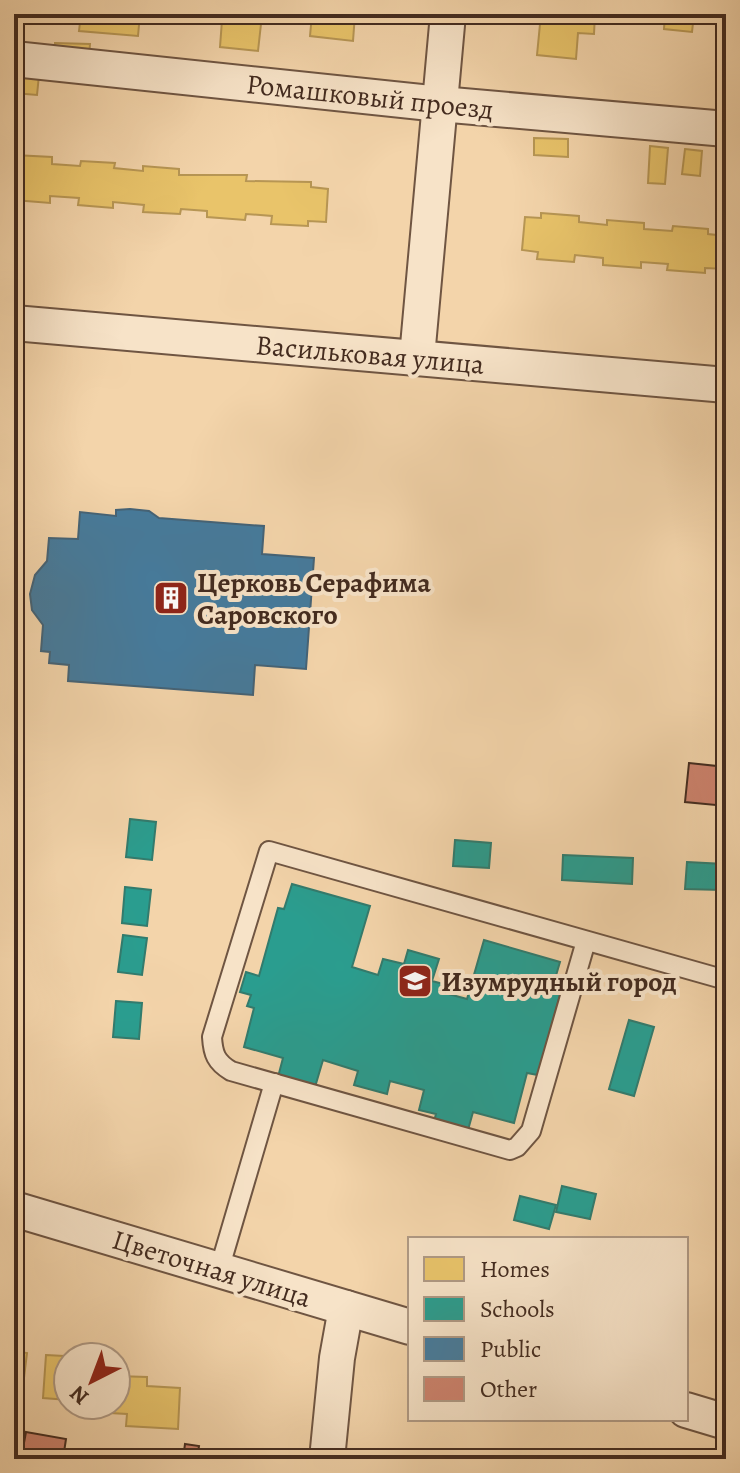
<svg xmlns="http://www.w3.org/2000/svg" width="740" height="1473" font-family="Alegreya,serif">
<style>
.homes{fill:#e9c46a;stroke:#b79654;stroke-width:2}
.schools{fill:#2a9d8f;stroke:#327b6d;stroke-width:2}
.public{fill:#457b9d;stroke:#446377;stroke-width:2}
.building{fill:#cd826d;stroke:#432b1f;stroke-width:2}
.lines{fill:none;stroke-linecap:round;stroke-linejoin:round}
.lane-casing{stroke:#6f5542;stroke-width:22}
.street-casing{stroke:#6f5542;stroke-width:38}
.lane{stroke:#f7e3c8;stroke-width:18}
.street{stroke:#f7e3c8;stroke-width:34}
.labels{text-anchor:middle;stroke-width:8;stroke-linejoin:round;paint-order:stroke}
.street-label{font-size:28px;fill:#432b1f;stroke:#f7e3c8}
.poi-label{font-size:28px;font-weight:bold;fill:#432b1f;stroke:#f7e3c8;text-anchor:start}
</style>
<rect width="100%" height="100%" fill="#f3d4aa"/>
<filter id="stains"><feTurbulence type="fractalNoise" baseFrequency=".0025" numOctaves="4"/><feColorMatrix values="0 0 0 0 .2 0 0 0 0 .09 0 0 0 0 .02 0 0 0 .5 -.17"/></filter>
<radialGradient id="worn" r=".72"><stop offset=".6" stop-color="#630" stop-opacity="0"/><stop offset="1" stop-color="#630" stop-opacity=".3"/></radialGradient>
<g class="homes">
<path d="M81,14h59l-2,22 -59,-5z"/>
<path d="M312,14h43l-2,27 -43,-5z"/>
<path d="M373,14h14l-1,9 -14,-2z"/>
<path d="M541,14h54l-1,20 -16,-1 -2,26 -39,-4z"/>
<path d="M665,14h29l-2,18 -28,-3z"/>
<path d="M222,20l39,4 -3,27 -38,-4z"/>
<path d="M55,43l35,1 -1,13h-34z"/>
<path d="M14,74l25,1 -2,20 -23,-2z"/>
<path d="M534,138l34,1v18l-34,-2z"/>
<path d="M650,146l18,2 -3,36 -17,-1z"/>
<path d="M685,149l17,2 -2,25 -18,-2z"/>
<path d="M14,155l38,2v7l28,2 1,-5 34,2 -1,5 29,3v-5l36,3v6h68l-1,6 65,1v5l17,2 -2,33 -18,-1v5l-37,-2 1,-8 -26,-2 -1,6 -38,-3v-6l-26,-2 -1,5 -37,-2 1,-7 -31,-3v6l-35,-3 1,-7 -29,-2v7l-36,-3z"/>
<path d="M541,213l38,3v6l28,3v-5l37,3v6l28,2 1,-5 35,3v5l18,2v33l-21,-1v5l-38,-3 1,-6 -27,-2v6l-38,-3v-7l-28,-3 -1,7 -37,-3 1,-7 -16,-2 3,-33 16,1z"/>
<path d="M14,1351l13,2 -4,33 -9,-1z"/>
<path d="M46,1355l37,2h-15v43l-25,-2z"/>
<path d="M116,1376l31,1v9l33,2 -2,41 -52,-3 1,-12 -35,-2v-7h24z"/>
</g>
<g class="schools">
<path d="M130,819l26,3 -4,38 -26,-3z"/>
<path d="M455,840l36,3 -2,25 -36,-2z"/>
<path d="M563,855l70,3 -1,26 -70,-4z"/>
<path d="M687,862l37,2 -2,26 -37,-1z"/>
<path d="M292,884l78,22 -18,61 26,8 5,-16 21,5 4,-14 31,9 -7,22 15,4 -2,8 22,6 17,-59 76,22 -8,27 9,2 -23,84 -11,-2 -13,50 -41,-11 -5,18 -34,-9 2,-7 -17,-4 5,-20 -34,-9 -3,13 -33,-9 4,-14 -35,-11 -8,27 -37,-10 5,-19 -39,-11 10,-39 -7,-2 4,-11 -11,-3 6,-20 13,4 19,-68 6,1z"/>
<path d="M125,887l26,3 -4,36 -25,-3z"/>
<path d="M123,935l24,3 -5,37 -24,-3z"/>
<path d="M116,1001l26,2 -3,36 -26,-2z"/>
<path d="M629,1020l25,7 -20,69 -25,-7z"/>
<path d="M562,1186l34,8 -6,25 -34,-7z"/>
<path d="M520,1196l36,9 -7,24 -35,-9z"/>
</g>
<path class="public" d="M130,509l19,2 10,7 105,8 -2,28 52,4 -8,111 -51,-4 -2,30 -185,-14 1,-16 -20,-2 1,-11 -9,-1 2,-26 -11,-15 -2,-16 5,-19 12,-14 2,-23 29,1 2,-27 36,4v-6z"/>
<g class="building">
<path d="M689,763l37,4v39l-41,-4z"/>
<path d="M26,1432l40,7 -3,20h-42z"/>
<path d="M185,1444l14,2 -2,13h-14z"/>
</g>
<g class="lines">
<g class="lane-casing">
<g id="lane">
<path d="M586,941l-55,190 -14,16 -7,3 -279,-79c-15,-9 -18,-17 -19,-34l57,-186 457,129"/>
<path d="M219,1270l55,-187"/>
</g>
</g>
<g class="street-casing">
<g id="street">
<path d="M14,59l426,45 286,25"/>
<path d="M14,323l712,62"/>
<path d="M417,357l31,-343"/>
<path d="M14,1209l396,118"/>
<path d="M686,1410l40,12"/>
<path d="M327,1459l10,-101 9,-50"/>
</g>
</g>
<use href="#lane" class="lane"/>
<use href="#street" class="street"/>
</g>
<defs>
<g id="building-square" transform="scale(1.8)"><rect x="-9" y="-9" width="18" height="18" rx="4" fill="#8f2418" stroke="#f7e3c8"/><path d="M-4-6H4V6H1V3H-1V6H-4ZM-2.5-4.3h1.7v1.8h-1.7ZM.8-4.3h1.7v1.8H.8ZM-2.5-1h1.7V.8h-1.7ZM.8-1h1.7V.8H.8Z" fill="#fff"/></g>
<g id="school-square" transform="scale(1.8)"><rect x="-9" y="-9" width="18" height="18" rx="4" fill="#8f2418" stroke="#f7e3c8"/><path d="M0-5L7-2L0 1L-7-2ZM-4 1L0 2.5L4 1V4Q0 6-4 4Z" fill="#fff"/></g>
</defs>
<g fill-rule="evenodd">
<use href="#building-square" x="171" y="598"/>
<use href="#school-square" x="415" y="981"/>
</g>
<g class="labels">
<g class="street-label">
<text transform="translate(370 96) rotate(6)" y="10">Ромашковый проезд</text>
<text transform="translate(370 354) rotate(5)" y="10">Васильковая улица</text>
<text transform="translate(212 1268) rotate(17)" y="10">Цветочная улица</text>
</g>
<g class="poi-label">
<text x="197" y="592">Церковь Серафима<tspan x="197" dy="32">Саровского</tspan></text>
<text x="441" y="991">Изумрудный город</text>
</g>
</g>
<rect width="740" height="1473" fill="none" stroke="#f3d4aa" stroke-width="48"/>
<rect x="16" y="16" width="708" height="1441" fill="none" stroke="#432b1f" stroke-width="4"/>
<rect x="24" y="24" width="692" height="1425" fill="none" stroke="#432b1f" stroke-width="2"/>
<rect x="408" y="1237" width="280" height="184" fill="#f7e3c8" stroke="#af9984" stroke-width="2"/>
<rect x="424" y="1257" width="40" height="24" fill="#e9c46a" stroke="#af9984" stroke-width="2"/>
<text x="480" y="1277" font-size="24" fill="#432b1f">Homes</text>
<rect x="424" y="1297" width="40" height="24" fill="#2a9d8f" stroke="#af9984" stroke-width="2"/>
<text x="480" y="1317" font-size="24" fill="#432b1f">Schools</text>
<rect x="424" y="1337" width="40" height="24" fill="#457b9d" stroke="#af9984" stroke-width="2"/>
<text x="480" y="1357" font-size="24" fill="#432b1f">Public</text>
<rect x="424" y="1377" width="40" height="24" fill="#cd826d" stroke="#af9984" stroke-width="2"/>
<text x="480" y="1397" font-size="24" fill="#432b1f">Other</text>
<g transform="translate(92 1381) rotate(222)"><circle r="38" fill="#f7e3c8" stroke="#af9984" stroke-width="2"/>
<path d="M0-6L14 30L0 20L-14 30Z" fill="#8f2418"/>
<text y="-12" font-size="22" font-weight="bold" text-anchor="middle" fill="#432b1f">N</text>
</g>
<rect width="100%" height="100%" filter="url(#stains)"/>
<rect width="100%" height="100%" fill="url(#worn)"/>
</svg>
